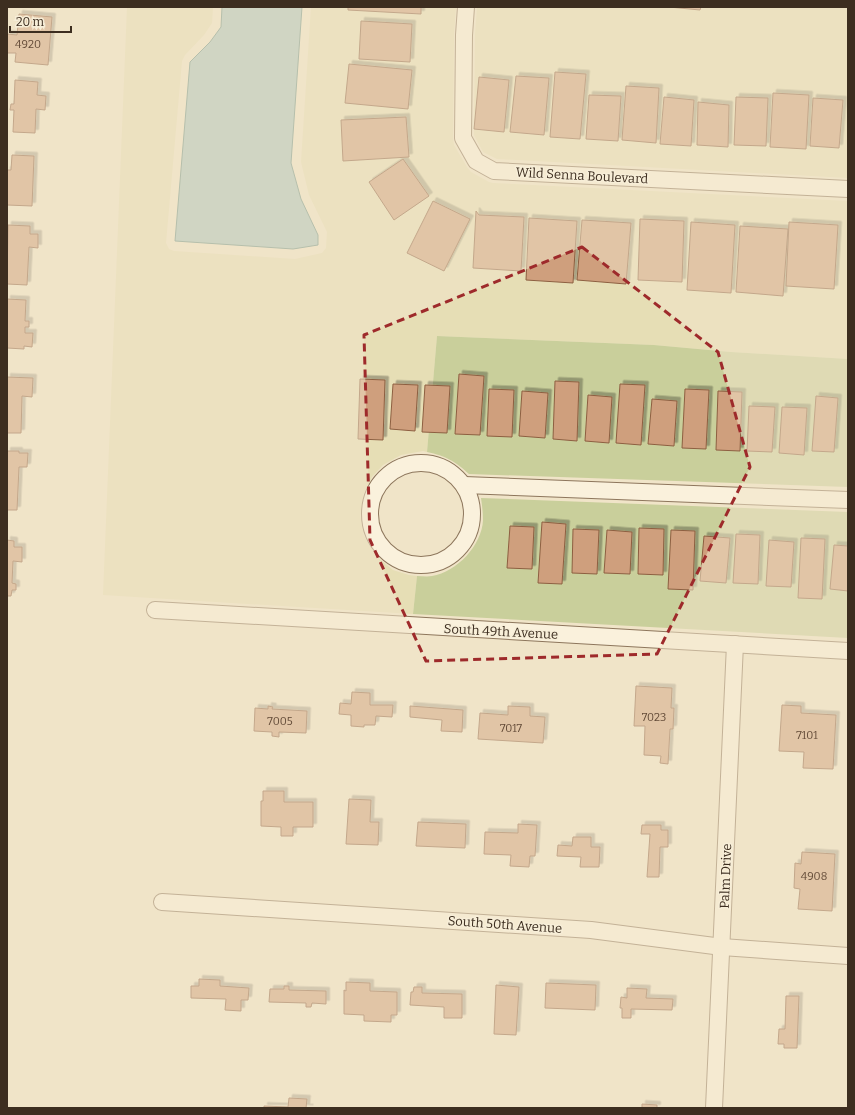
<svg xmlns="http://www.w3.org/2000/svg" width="855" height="1115" font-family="Bitter,serif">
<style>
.farmland{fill:#e6deb5}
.green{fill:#c9cf9b}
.water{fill:#a9c4bc;stroke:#6f938a}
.building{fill:#cf9f7d;stroke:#8d5f41;filter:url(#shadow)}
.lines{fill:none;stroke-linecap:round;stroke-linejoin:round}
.minor-casing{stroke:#8d765c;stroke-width:18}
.minor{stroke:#faf1dc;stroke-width:16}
.marked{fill:none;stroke:#9e2a2b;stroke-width:3;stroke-dasharray:8 5;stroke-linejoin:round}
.labels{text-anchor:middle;stroke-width:3;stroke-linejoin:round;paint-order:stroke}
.number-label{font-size:11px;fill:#624a37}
.street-label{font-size:13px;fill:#3d2e20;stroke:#f7eed8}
</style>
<defs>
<filter id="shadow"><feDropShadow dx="3.5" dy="-3.5" stdDeviation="0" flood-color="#0004"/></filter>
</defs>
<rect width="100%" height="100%" fill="#f0e4c8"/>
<g class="farmland">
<path d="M127,7h86l-1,16 -8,12 -19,20 -3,6 -16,182 3,6 5,2 121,8 27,-6 4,-5 1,-16 -18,-37 -8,-33 10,-155h145l-2,27 -1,104 1,7 13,22 4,5 18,10 4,1 355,18v158l-117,-7 -77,-7 -217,-9 -10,116 -4,-1 -22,4 -18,10 -11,12 -9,18 -3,21 4,20 13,21 16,13 16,5 8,1 -4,38 -310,-19z"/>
<path d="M477,7h371v171l-351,-19 -14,-7 -9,-17 1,-100z"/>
</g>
<g class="green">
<path d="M437,336l217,9 77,7 117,7v128l-379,-13c-14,-13 -23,-18 -42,-22z"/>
<path d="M481,498l367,14v126l-435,-24 4,-38c5,0 10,1 15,0 25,-4 50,-31 51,-56 0,-8 -1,-15 -2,-22z"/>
</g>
<path class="water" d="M222,7h80l-11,156 10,36 17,36v10l-25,4 -118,-8 15,-179 20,-20 11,-15z"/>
<g class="building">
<path d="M348,7h73v7l-73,-4z"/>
<path d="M669,7h32l-1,3z"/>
<path d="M19,14l33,3 -4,48 -33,-3 1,-9h-9v-19l10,1z"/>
<path d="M361,21l51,3 -2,38 -51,-3z"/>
<path d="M349,64l63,6 -4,39 -63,-6z"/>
<path d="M555,72l31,2 -6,65 -30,-2z"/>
<path d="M516,76l33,2 -5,57 -34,-3z"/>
<path d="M479,77l30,3 -5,52 -30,-3z"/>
<path d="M15,80l23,2 -1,13 9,1 -1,14 -9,-1 -1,24 -22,-1 1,-22h-4l1,-6h3z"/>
<path d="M626,86l33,2 -3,55 -34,-3z"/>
<path d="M773,93l36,2 -3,54 -36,-2z"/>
<path d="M589,95l32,1 -3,45 -32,-2z"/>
<path d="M664,97l30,3 -3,46 -31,-2z"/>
<path d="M736,97l32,1 -2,48 -32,-1z"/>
<path d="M813,98l30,2 -4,48 -29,-2z"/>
<path d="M698,102l31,3 -1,42 -31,-2z"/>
<path d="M406,117l3,40 -66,4 -2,-41z"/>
<path d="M12,155l22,1 -2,50 -25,-1v-35h4z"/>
<path d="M403,159l26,37 -35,24 -25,-38z"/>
<path d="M433,201l37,18 -26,52 -37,-18z"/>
<path d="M476,211l3,4 45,2 -3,54 -48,-3z"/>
<path d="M529,218l48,3 -4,62 -47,-3z"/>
<path d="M640,219l44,2 -2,61 -44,-2z"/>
<path d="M582,220l49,3 -5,61 -49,-4z"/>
<path d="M691,222l44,3 -4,68 -44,-3z"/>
<path d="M789,222l49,3 -4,64 -48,-3z"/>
<path d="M8,225l22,1v8h8v14l-9,-1 -2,38 -20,-1z"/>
<path d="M740,226l48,3 -5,67 -47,-4z"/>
<path d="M7,299l19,1 -1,21h4v6h-4v6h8l-1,14 -8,-1v3l-17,-1z"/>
<path d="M459,374l25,2 -4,59 -25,-1z"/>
<path d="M7,377l26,1 -1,19 -10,-1 -1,37h-14z"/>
<path d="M360,379l25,1 -2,60 -25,-1z"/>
<path d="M555,381l24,1 -2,59 -24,-2z"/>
<path d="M393,384l25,1 -3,46 -25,-2z"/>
<path d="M620,384l25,1 -4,60 -25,-2z"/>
<path d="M425,385l25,1 -3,47 -25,-1z"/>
<path d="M489,389l25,1 -2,47 -25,-1z"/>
<path d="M685,389l24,1 -3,59 -24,-1z"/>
<path d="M522,391l26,2 -3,45 -26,-2z"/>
<path d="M718,391l24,1 -2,59 -24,-1z"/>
<path d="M588,395l24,2 -3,46 -24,-2z"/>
<path d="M816,396l22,2 -4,54 -22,-1z"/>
<path d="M652,399l25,2 -3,45 -26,-2z"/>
<path d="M749,406l26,1 -3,45 -25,-1z"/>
<path d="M782,407l25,1 -3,47 -25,-2z"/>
<path d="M7,451h12v2h9l-1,14h-8l-2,43h-10z"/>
<path d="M542,522l24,2 -4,60 -24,-1z"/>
<path d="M510,526l24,1 -2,42 -25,-1z"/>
<path d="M639,528l25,1 -1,46 -25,-1z"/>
<path d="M573,529l26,1 -2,44 -25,-1z"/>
<path d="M607,530l25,2 -2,42 -26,-1z"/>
<path d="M671,530l24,1 -2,59 -25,-1z"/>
<path d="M736,534l24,1 -2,49 -25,-1z"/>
<path d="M704,536l26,2 -4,45 -26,-2z"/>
<path d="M801,538l24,1 -3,60 -24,-1z"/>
<path d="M7,540l7,1v6h8v15l-9,-1 -1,22 4,1v6h-4l-1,6h-4z"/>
<path d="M769,540l25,2 -3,45 -25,-1z"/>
<path d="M834,545l14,1v45l-18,-2z"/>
<path d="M636,686l36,2 -1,20h3l-1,21h-3l-2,35 -8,-1 1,-7 -17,-1 1,-29h-11z"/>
<path d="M352,692l18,1v12h23l-1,12 -16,-1 -1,9h-11v2l-13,-1v-11l-12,-1 1,-11 11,1z"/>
<path d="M782,705l19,1v7l35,2 -3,54 -30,-1 1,-16 -25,-1z"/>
<path d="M268,706l5,1 -1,2 35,2 -1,22 -27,-1v5l-7,-1v-4l-18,-1 1,-23 13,1z"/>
<path d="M410,706l53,4 -1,22 -21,-1 1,-11 -32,-3z"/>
<path d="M508,706l22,1v9l15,1 -2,26 -65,-4 2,-26 28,2z"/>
<path d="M263,791h21v11h29v25h-20v9h-12v-9l-20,-1v-25h2z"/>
<path d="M349,799l22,1 -1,22h9l-1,23 -32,-1z"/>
<path d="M418,822l48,2 -1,24 -49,-2z"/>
<path d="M518,824l19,1 -2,31h-5l-1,11 -19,-1 1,-11 -27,-1 1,-22 33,1z"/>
<path d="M642,825h19v5h7v17h-8l-1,30h-12l3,-43h-9z"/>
<path d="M573,837h18v10h9l-1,20h-19l1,-10 -24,-1 1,-11 14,1z"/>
<path d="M802,852l33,2 -3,57 -34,-2 2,-20 -6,-1 1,-25 6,1z"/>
<path d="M199,979l21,1v6l29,2 -1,12h-7v11l-16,-1 1,-11 -35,-1v-12h8z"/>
<path d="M346,982l24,1v8l27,1v23h-6v7l-27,-1v-6l-20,-1v-24l2,1z"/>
<path d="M546,983l50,2 -1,25 -50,-2z"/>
<path d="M496,985l23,2 -3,48 -22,-1z"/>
<path d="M284,986h5v4l37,1v13l-14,-1 -1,4h-5v-4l-37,-1 1,-13h14z"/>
<path d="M414,987h8v6l40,1v24h-18v-11l-34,-2 1,-13h2z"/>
<path d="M627,988l20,1 -1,9 27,1 -1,11 -41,-1v9h-9v-10h-2l1,-11 6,1z"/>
<path d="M786,996h13l-2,52h-13v-4h-6l1,-15h6z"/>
<path d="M289,1098l18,1 -1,9h4h-46v-2l24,1z"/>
<path d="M642,1104l15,1v3h-15z"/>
</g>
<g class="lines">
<g class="minor-casing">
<g id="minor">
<path d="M466,7l-2,28 -1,103 13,23 18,10 354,18"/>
<circle cx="421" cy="514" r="51"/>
<path d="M464,485l384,15"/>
<path d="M155,610l693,41"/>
<path d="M162,902l429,28 131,17 126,9"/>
<path d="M714,1108l21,-464"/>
</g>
</g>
<use href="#minor" class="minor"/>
</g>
<path d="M0 0H855V1115H0ZM582,247l136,105 32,115 -93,187 -231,7 -56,-121 -6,-205z" fill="#f0e4c8" fill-opacity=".55" fill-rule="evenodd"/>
<path class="marked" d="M582,247l136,105 32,115 -93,187 -231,7 -56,-121 -6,-205z"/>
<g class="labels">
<g class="number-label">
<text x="28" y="48">4920</text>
<text x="654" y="721">7023</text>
<text x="280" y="725">7005</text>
<text x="511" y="732">7017</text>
<text x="807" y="739">7101</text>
<text x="814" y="880">4908</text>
</g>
<g class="street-label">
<text transform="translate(582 175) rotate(3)" y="5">Wild Senna Boulevard</text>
<text transform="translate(501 631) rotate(3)" y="5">South 49th Avenue</text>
<text transform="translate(725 876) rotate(-88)" y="5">Palm Drive</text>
<text transform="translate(505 924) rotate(4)" y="5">South 50th Avenue</text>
</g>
</g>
<rect width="855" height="1115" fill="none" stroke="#3d2e20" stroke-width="16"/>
<path d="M10 26v6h61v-6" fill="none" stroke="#3d2e20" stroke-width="2"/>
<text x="16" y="26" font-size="12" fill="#3d2e20" stroke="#f7eed8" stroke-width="3" paint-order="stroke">20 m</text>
</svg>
